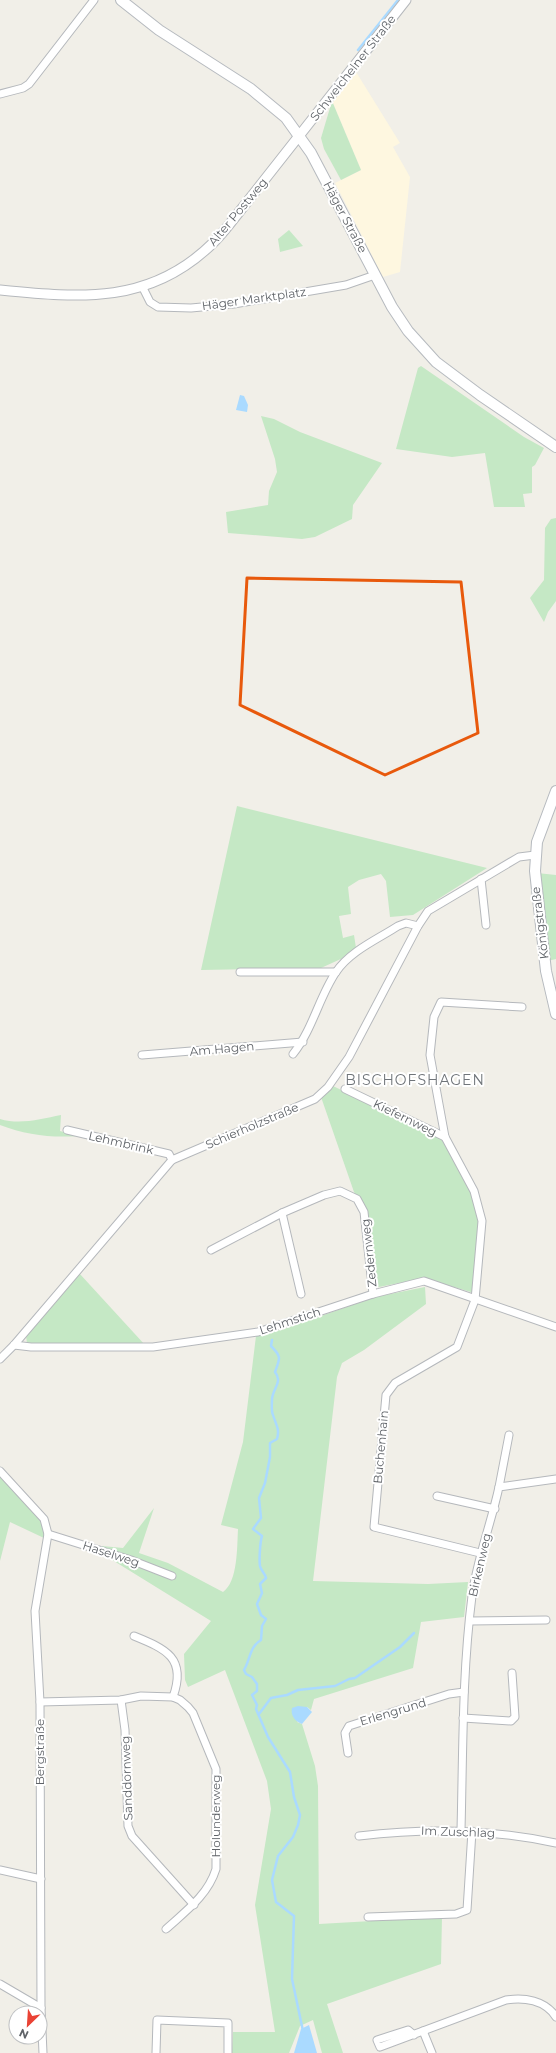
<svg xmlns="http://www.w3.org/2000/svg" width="556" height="2053" font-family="Montserrat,sans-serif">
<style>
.commercial{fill:#fef7e0}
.green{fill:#c5e8c5}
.water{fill:#aadaff}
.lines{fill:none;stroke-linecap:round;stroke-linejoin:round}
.stream{stroke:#aadaff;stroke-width:2.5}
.minor-casing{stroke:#b5b8bc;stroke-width:9}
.tertiary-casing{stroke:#b5b8bc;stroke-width:11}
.secondary-casing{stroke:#b6babf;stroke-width:12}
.minor{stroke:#fff;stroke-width:7}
.tertiary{stroke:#fff;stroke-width:9}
.secondary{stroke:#fff;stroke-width:10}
.marked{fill:none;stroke:#e8590c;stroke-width:3;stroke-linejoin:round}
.labels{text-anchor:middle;stroke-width:4;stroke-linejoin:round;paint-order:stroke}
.street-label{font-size:12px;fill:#5f6368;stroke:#fff}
.quarter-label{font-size:14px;letter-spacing:1px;fill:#70757a;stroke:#fff}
</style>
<rect width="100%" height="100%" fill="#f1efe8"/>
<path class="commercial" d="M353,67l47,76 -7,4 17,30 -10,95 -17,5 -48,-94 26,-13 -29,-69z"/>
<g class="green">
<path d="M332,101l29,69 -20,10 -17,-31 -3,-11z"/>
<path d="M289,230l14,16 -23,6 -2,-13z"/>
<path d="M421,366l103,71 20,11 -9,17 -3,2v26l-9,1 2,13h-31l-9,-54 -33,4 -56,-8 22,-81z"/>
<path d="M261,416l13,3 26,13 82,31 -29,42 -1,14 -37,18 -13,2 -74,-6 -2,-21 42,-7 1,-14 8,-19 -2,-13z"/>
<path d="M556,518v83l-8,11 -4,10 -14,-24 14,-18 1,-52 6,-9z"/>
<path d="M237,806l250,62 -74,47 -23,2 -4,-36 -5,-7 -22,6 -11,7 3,27 -12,2 4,22 11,-3 2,13 -13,10 -22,10 -120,2z"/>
<path d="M537,873l19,2v84l-9,2z"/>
<path d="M333,1086l110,53 29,53 7,24 -5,77 -50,-15 -50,10 -8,-77 -12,-19 -33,-95z"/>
<path d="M61,1115l-1,16 19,5c-28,2 -53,-1 -79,-11v-6c20,6 41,0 61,-4z"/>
<path d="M79,1273l66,72 -118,-2 -1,-7z"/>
<path d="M425,1287l1,17 -62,46 -22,13 -5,14 -24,204 115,3 40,-2 -4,35 -43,5 -8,46 -99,31 -3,11 -4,-3 -10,15 5,2 13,42 3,20 1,138 123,-7 -1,47 -114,40 16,49h-21l-9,-33 -13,6 -11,27h-57l1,-21h42l-20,-127 16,-96 -4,-28 -42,-111 -37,17 -3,-7 -1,-26 27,-33 -110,-68 1,-7 21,2 31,-40 -15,45 29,10 55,29c15,-10 14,-46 15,-63l-17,-4 22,-83 13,-106 28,-7 91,-32z"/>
<path d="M0,1475l41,45 4,16 -1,2 -34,-16 -10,39z"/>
</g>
<g class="water">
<path d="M240,395l4,1 4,9 -1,7 -11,-2z"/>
<path d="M298,1706l9,1 5,5 -10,12c-6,-2 -12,-8 -10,-16z"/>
<path d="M309,2025l8,28h-23l7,-24z"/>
</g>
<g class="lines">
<g class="stream">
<path d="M358,50l40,-50"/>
<path d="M272,1340l-1,6c11,11 9,12 4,26 8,10 -2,16 -3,27 0,5 -1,12 1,16 3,10 7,14 4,24l-7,4v14l-5,26 -6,15 2,20 -8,11 9,7c-2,6 -3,24 -2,30 1,5 5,7 6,12l-6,6 2,9 -5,11 4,11 5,4 -4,7 -1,14c-11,6 -11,20 -17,30l2,4 6,3 5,7v7l-5,4 5,10 -1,4 12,28 22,35 4,25 6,18 -2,10 -5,12 -15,19 -6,24 4,22 18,14 -2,63 11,52"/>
<path d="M259,1714l12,-16 16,-3 11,-5 37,-4 14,-7 6,-1 45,-31 14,-14"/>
</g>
<g class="minor-casing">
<g id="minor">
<path d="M0,94l23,-6 6,-4 65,-84"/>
<path d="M142,286l8,16 8,5 33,1 43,-4 112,-19 29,-10"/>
<path d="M481,879l5,46"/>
<path d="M240,972h96"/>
<path d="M293,1054c20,-25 26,-57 43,-82 14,-21 42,-33 62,-46l8,-3 12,3"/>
<path d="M142,1055l161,-13"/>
<path d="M345,1089l100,48"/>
<path d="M67,1130l102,24 3,6"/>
<path d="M282,1213l19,81"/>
<path d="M211,1250l71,-37 42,-18 16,-4 17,8 7,13 9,82"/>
<path d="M14,1345l17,2h122l105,-15 115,-38 51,-13 132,46"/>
<path d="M0,1359l14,-14 158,-185 143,-61 13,-12 21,-30 69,-131 10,-15 91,-54 16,-2"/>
<path d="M0,1471l44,48 4,15 -13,77 5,91 1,306 2,45"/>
<path d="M499,1487l10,-52"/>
<path d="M437,1496l58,13"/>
<path d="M48,1534l83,26 41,16"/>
<path d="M480,1553l-106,-26 12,-132 9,-12 62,-36 18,-47 7,-79 -8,-30 -29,-54 -15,-82 4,-38 7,-15 81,5"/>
<path d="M470,1621l76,-1"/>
<path d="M134,1636c32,13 53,22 39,61"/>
<path d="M121,1700l4,30 3,96 4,10 62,69"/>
<path d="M40,1702l81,-2 20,-4 32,1 7,3 8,7 5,6 23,56v100c-8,26 -30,42 -50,60"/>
<path d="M463,1718l48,3 4,-4 -3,-44"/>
<path d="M348,1753l-3,-20 4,-7 100,-32 15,-2"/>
<path d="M461,1830c2,-77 1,-156 11,-234 5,-37 19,-72 27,-109l57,-8"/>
<path d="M359,1836c68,-8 130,-7 197,7"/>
<path d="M0,1870l41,9"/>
<path d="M368,1917l88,-3 11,-4 5,-79"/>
<path d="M0,1984l41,24"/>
<path d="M423,2031l9,22"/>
<path d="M414,2035l-6,-5 -31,10 3,7 126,-47c18,-3 39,0 50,17"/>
<path d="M156,2053l1,-33 71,3v30"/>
</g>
</g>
<g class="tertiary-casing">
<path id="tertiary" d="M0,290c81,8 151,15 214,-48 8,-8 15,-17 22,-26l170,-216"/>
</g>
<g class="secondary-casing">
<g id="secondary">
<path d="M121,0l38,30 92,59 35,29 25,35 81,154 16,24 28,31 44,33 76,52"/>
<path d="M556,791l-19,51 -2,29 11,100 10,43"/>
</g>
</g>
<use href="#minor" class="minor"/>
<use href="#tertiary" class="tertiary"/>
<use href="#secondary" class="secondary"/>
</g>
<path class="marked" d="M247,578l214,4 17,151 -93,42 -145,-70z"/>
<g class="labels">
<g class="street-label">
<text transform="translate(353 68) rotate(-52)" y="4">Schweichelner Straße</text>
<text transform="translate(238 212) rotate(-50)" y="4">Alter Postweg</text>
<text transform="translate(345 217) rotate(62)" y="4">Häger Straße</text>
<text transform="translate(254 299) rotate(-8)" y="4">Häger Marktplatz</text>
<text transform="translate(540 923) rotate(-97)" y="4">Königstraße</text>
<text transform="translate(222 1049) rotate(-5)" y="4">Am Hagen</text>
<text transform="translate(405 1118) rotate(26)" y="4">Kiefernweg</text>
<text transform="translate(252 1126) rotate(-23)" y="4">Schierholzstraße</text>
<text transform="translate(121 1143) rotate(13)" y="4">Lehmbrink</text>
<text transform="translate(369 1253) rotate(-96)" y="4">Zedernweg</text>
<text transform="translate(290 1321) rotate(-18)" y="4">Lehmstich</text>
<text transform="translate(381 1447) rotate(-85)" y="4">Buchenhain</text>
<text transform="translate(111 1554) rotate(18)" y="4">Haselweg</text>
<text transform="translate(480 1565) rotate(-77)" y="4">Birkenweg</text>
<text transform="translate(393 1712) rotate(-17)" y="4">Erlengrund</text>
<text transform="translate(40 1752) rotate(-90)" y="4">Bergstraße</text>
<text transform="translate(127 1778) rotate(-92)" y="4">Sanddornweg</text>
<text transform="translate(216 1816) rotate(-90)" y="4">Holunderweg</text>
<text transform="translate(458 1832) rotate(2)" y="4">Im Zuschlag</text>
</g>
<g class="quarter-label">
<text x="415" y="1085">BISCHOFSHAGEN</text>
</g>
</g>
<g transform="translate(28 2025) rotate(205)"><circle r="19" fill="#ffffff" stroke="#bfc1c3"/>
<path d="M0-3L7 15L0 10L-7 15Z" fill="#ea4335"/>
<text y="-6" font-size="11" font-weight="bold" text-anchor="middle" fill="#5f6368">N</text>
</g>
</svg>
